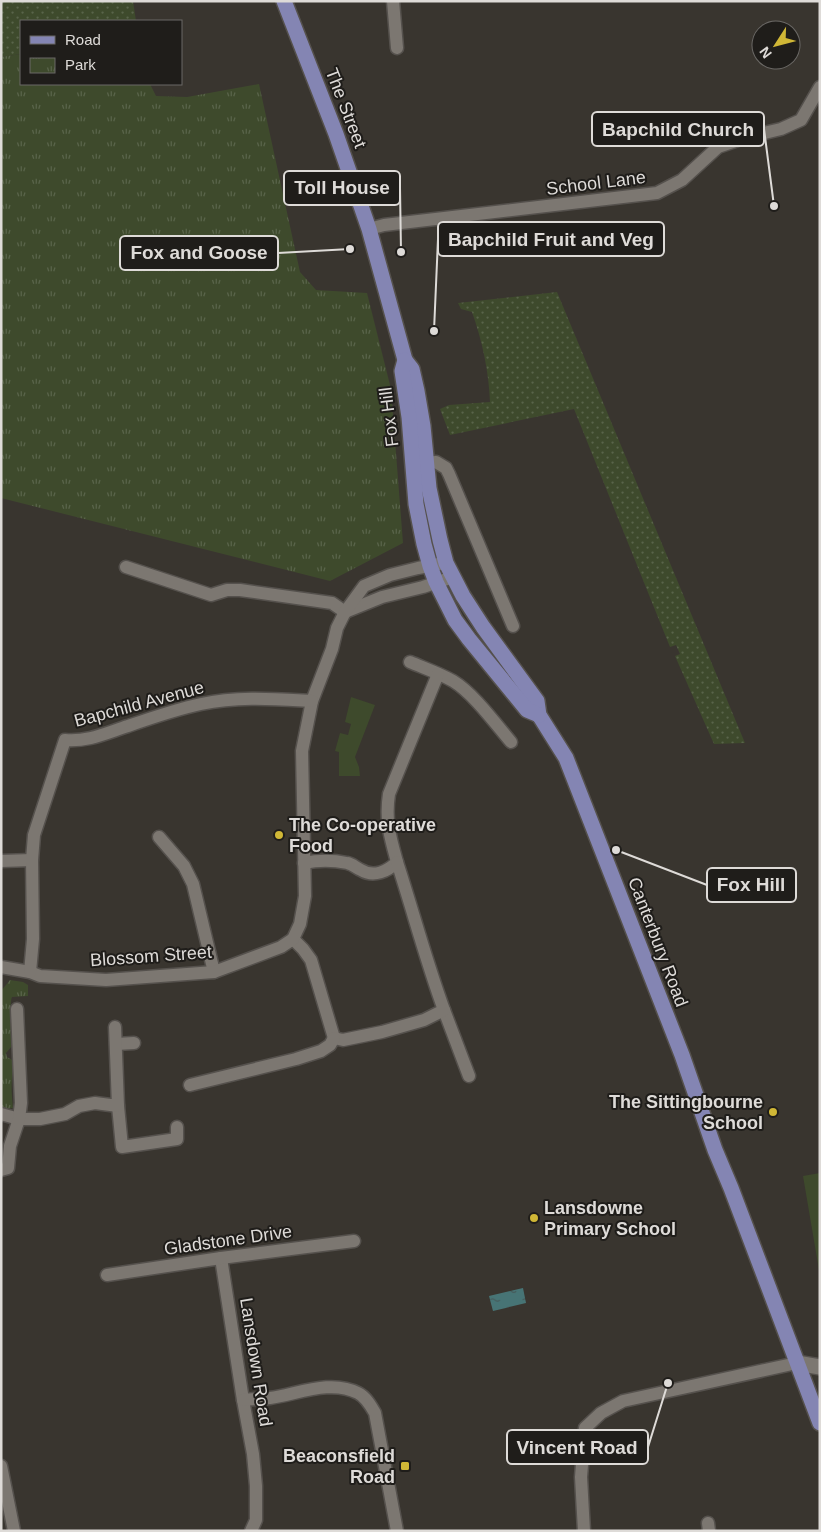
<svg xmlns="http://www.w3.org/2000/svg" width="821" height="1532" font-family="Arial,sans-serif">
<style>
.grass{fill:url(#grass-dots)}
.park{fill:url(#park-tufts)}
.garden{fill:#3e4a2c}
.water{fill:url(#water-ripples)}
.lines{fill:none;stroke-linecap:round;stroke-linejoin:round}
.street-casing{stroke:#55514d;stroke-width:15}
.secondary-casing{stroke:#55514d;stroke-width:18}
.primary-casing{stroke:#55514d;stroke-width:18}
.street{stroke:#7c7771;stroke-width:12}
.secondary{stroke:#7c7771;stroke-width:15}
.primary{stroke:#8485b3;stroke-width:15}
.poi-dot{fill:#d0b736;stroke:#1f1d1a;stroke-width:2}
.labels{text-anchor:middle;stroke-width:4;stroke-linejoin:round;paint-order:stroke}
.street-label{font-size:18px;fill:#dedbd8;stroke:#1f1d1a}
.poi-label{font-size:18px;font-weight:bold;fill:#dedbd8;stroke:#1f1d1a;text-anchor:start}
.leader{fill:none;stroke:#dedbd8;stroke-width:2}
.callout-dot{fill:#dedbd8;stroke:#1f1d1a;stroke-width:2}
.callout{fill:#1f1d1a;stroke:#dedbd8;stroke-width:2}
.callout-label{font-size:19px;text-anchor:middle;font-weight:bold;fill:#dedbd8}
</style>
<defs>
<pattern id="grass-dots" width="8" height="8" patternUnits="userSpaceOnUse" patternTransform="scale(1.25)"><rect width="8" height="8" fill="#3e4a2c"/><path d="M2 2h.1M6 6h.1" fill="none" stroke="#59644a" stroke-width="1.8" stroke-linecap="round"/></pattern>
<pattern id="park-tufts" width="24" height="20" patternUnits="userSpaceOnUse" patternTransform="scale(1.25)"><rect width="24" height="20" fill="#3e4a2c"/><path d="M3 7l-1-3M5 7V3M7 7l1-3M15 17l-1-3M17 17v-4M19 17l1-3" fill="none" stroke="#59644a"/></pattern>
<pattern id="water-ripples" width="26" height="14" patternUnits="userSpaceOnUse" patternTransform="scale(1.25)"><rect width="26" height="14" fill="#477475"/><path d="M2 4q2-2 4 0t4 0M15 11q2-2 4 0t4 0" fill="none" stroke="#455b5b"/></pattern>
</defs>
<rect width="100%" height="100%" fill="#39352f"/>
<g class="grass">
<path d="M1,1h132l3,20h-115v33l-20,3z"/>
<path d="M557,292l188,451 -31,1 -39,-88 5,-2 -4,-9 -6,2 -96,-238 -124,26 -10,-26 9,-4 41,-3c-1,-30 -8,-62 -18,-90l-11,-3 -3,-6z"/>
</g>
<g class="park">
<path d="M21,54v30h129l6,12 31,1 72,-13 41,188 16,18 51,3 24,96 12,154 -73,38 -329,-83v-441z"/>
<path d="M10,980l13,2 5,3v11l-16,1c-3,6 0,39 0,49l-6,7 1,4c3,2 4,1 6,5 3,6 -1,10 -1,16 -1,10 0,20 1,30l-8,1 -4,-2v-116z"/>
</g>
<g class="garden">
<path d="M351,697l24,8 -20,52 4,10 1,9h-21v-24l-4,-1 5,-18 8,2 3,-11 -6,-2z"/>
<path d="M820,1173v103l-17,-100z"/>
</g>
<path class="water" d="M523,1288l3,15 -33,8 -4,-15z"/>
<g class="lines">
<g class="street-casing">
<g id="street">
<path d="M393,1l4,47"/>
<path d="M369,229l15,-4 273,-32 25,-13 36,-33 29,-10 34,-8 20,-9 19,-33"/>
<path d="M418,468l7,-5 11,-1 10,6 3,6 64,152"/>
<path d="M126,567l85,28 16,-5h13l92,13 13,9"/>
<path d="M345,612l37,-15 41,-10 30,-10"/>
<path d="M410,662c14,6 29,11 43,19 20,12 42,42 58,61"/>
<path d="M159,837l25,29 9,18 21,88"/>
<path d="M1,861l31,-1"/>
<path d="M304,863c14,-3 29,-3 43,0 6,1 9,5 14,7 13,8 27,1 36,-8 -7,-25 -12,-42 -8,-68l49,-120"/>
<path d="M293,939l10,10 8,11 23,78"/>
<path d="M1,967l29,5 10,4 66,4 108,-8 67,-25 12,-8 7,-15 5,-28 -3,-145 10,-50 20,-52 5,-21 8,-16 19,-26 26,-11 28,-7 21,-4"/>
<path d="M30,972l3,-33 -1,-79 2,-25 31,-95c23,2 41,-7 63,-14 23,-8 49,-17 73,-22 37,-8 74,-5 111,-3"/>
<path d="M444,1010l25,66"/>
<path d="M334,1038l9,2 39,-8 42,-12 20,-10c-18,-49 -31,-99 -47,-148"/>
<path d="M116,1044l18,-1"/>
<path d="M190,1085l106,-26 25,-8 9,-6 4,-7"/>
<path d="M118,1106l4,41 55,-8v-12"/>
<path d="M1,1114l18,5h21l25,-5 14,-8 16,-3 23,3 -3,-79"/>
<path d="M1,1170l7,-2 2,-22 9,-27 2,-16 -4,-94"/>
<path d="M221,1258l22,142 10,54 3,32v34l-5,11"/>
<path d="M107,1275l114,-17 133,-17"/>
<path d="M243,1400c9,-1 18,-1 27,-2 28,-4 61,-19 88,-5 8,4 13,13 17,20l22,118"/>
<path d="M1,1466l13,65"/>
<path d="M708,1523l1,8"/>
<path d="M584,1531l-3,-54 4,-49 16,-15 22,-12 174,-38"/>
</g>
</g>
<g class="secondary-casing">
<path id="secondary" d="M797,1363l23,4"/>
</g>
<g class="primary-casing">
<g id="primary">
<path d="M284,1l52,133 33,95 36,131 7,9 5,22 6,35 6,62 11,52 6,23 17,33 20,31 54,74 2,14 27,43 116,297 33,95 16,38 89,235"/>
<path d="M405,360l-3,11 7,46 7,87 8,40 6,22 6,16 19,38 14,19 58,71 12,5"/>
</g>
</g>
<use href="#street" class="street"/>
<use href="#secondary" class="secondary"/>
<use href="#primary" class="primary"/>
</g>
<g class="poi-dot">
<circle cx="279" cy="835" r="5"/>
<circle cx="773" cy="1112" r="5"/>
<circle cx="534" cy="1218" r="5"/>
<rect x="400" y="1461" width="10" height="10" rx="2.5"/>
</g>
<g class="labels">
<g class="street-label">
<text transform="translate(346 108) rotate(69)" y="6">The Street</text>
<text transform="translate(596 183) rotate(-7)" y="6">School Lane</text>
<text transform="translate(389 417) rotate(-97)" y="6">Fox Hill</text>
<text transform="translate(139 704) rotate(-15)" y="6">Bapchild Avenue</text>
<text transform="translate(658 942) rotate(69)" y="6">Canterbury Road</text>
<text transform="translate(151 956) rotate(-4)" y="6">Blossom Street</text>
<text transform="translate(228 1240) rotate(-8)" y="6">Gladstone Drive</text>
<text transform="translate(256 1362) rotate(81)" y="6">Lansdown Road</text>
</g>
<g class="poi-label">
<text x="289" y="831">The Co-operative<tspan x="289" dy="21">Food</tspan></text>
<text x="763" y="1108" text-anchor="end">The Sittingbourne<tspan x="763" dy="21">School</tspan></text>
<text x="544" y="1214">Lansdowne<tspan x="544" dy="21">Primary School</tspan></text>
<text x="395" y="1462" text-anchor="end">Beaconsfield<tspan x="395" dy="21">Road</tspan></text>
</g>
</g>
<path class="leader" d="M774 206L764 129M401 252L400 188M434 331L438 239M350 249L278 253M616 850L707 885M668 1383L648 1447"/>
<g class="callout-dot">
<circle cx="774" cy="206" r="5"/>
<circle cx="401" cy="252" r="5"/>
<circle cx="434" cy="331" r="5"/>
<circle cx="350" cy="249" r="5"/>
<circle cx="616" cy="850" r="5"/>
<circle cx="668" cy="1383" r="5"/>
</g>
<g class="callout">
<rect x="592" y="112" width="172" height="34" rx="5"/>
<rect x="284" y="171" width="116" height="34" rx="5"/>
<rect x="438" y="222" width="226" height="34" rx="5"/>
<rect x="120" y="236" width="158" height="34" rx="5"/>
<rect x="707" y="868" width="89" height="34" rx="5"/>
<rect x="507" y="1430" width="141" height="34" rx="5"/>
</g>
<g class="callout-label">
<text x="678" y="136">Bapchild Church</text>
<text x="342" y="194">Toll House</text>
<text x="551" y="246">Bapchild Fruit and Veg</text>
<text x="199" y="259">Fox and Goose</text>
<text x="751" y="891">Fox Hill</text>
<text x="577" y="1454">Vincent Road</text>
</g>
<rect width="821" height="1532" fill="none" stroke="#dedbd8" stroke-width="5"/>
<rect x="20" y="20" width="162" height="65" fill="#1f1d1a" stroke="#6b6966"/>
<rect x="30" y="36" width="25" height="8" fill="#8485b3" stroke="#6b6966"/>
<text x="65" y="45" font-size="15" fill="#dedbd8">Road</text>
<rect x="30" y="58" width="25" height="15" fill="url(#park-tufts)" stroke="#6b6966"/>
<text x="65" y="70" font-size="15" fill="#dedbd8">Park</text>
<g transform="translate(776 45) rotate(234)"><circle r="24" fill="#1f1d1a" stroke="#6b6966"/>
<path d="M0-4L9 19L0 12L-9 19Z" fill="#d0b736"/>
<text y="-8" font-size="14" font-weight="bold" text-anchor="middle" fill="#dedbd8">N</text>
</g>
</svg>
